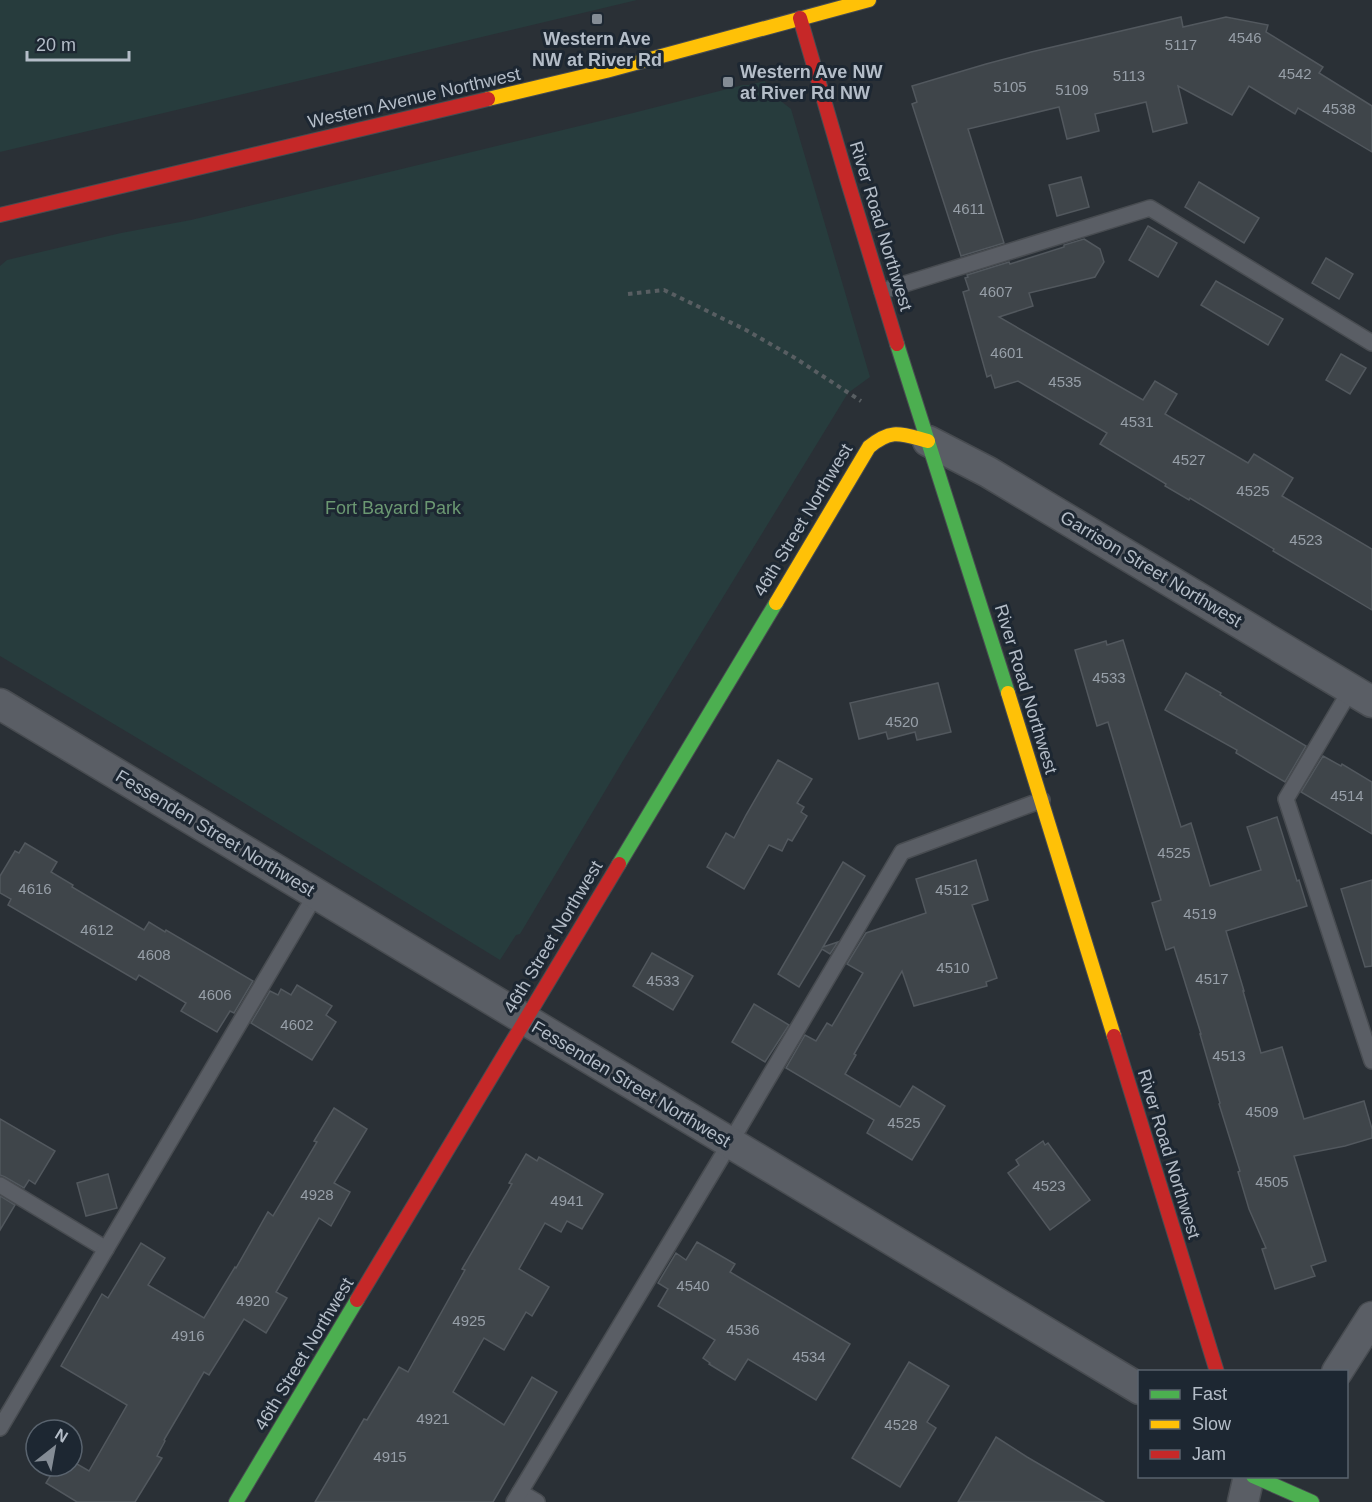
<svg xmlns="http://www.w3.org/2000/svg" width="1372" height="1502" font-family="Arial,sans-serif">
<style>
.green{fill:#273c3d}
.building{fill:#3f454a;stroke:#52585e;stroke-width:1.5}
.lines{fill:none;stroke-linecap:round;stroke-linejoin:round}
.lane-casing{stroke:#484c51;stroke-width:18}
.street-casing{stroke:#484c51;stroke-width:33}
.fast-casing{stroke:#484c51;stroke-width:16}
.slow-casing{stroke:#484c51;stroke-width:16}
.jam-casing{stroke:#484c51;stroke-width:16}
.path{stroke:#585e62;stroke-width:4;stroke-dasharray:4.5 4.5;stroke-linecap:butt}
.lane{stroke:#5a5e65;stroke-width:15}
.street{stroke:#5a5e65;stroke-width:30}
.fast{stroke:#4caf50;stroke-width:14}
.slow{stroke:#ffc107;stroke-width:14}
.jam{stroke:#c62828;stroke-width:14}
.poi-dot{fill:#848c95;stroke:#1d2732;stroke-width:2}
.labels{text-anchor:middle;stroke-width:6;stroke-linejoin:round;paint-order:stroke}
.number-label{font-size:15px;fill:#979fa8}
.poi-label{font-size:18px;font-weight:bold;fill:#b4bdc8;stroke:#1d2732}
.street-label{font-size:18px;fill:#b4bdc8;stroke:#1d2732}
.park-label{font-size:18px;fill:#6b9872;stroke:#1d2732}
</style>
<rect width="100%" height="100%" fill="#2a3036"/>
<g class="green">
<path d="M0,0h637l-637,152z"/>
<path d="M765,81l3,10 23,18 79,268 -22,16 -224,366 -104,175 -4,1 -16,25 -321,-197 -179,-107v-390l7,-6 114,-27 70,-13 442,-107 110,-28h5z"/>
</g>
<g class="building">
<path d="M1181,17l2,10 43,-10 42,8 -2,7 57,35 -4,6 53,33v46l-74,-44 -3,6 -46,-28 -17,29 -54,-29 9,37 -34,9 -7,-30 -51,12 4,17 -32,8 -8,-32 -91,22 36,114 -43,13 -49,-152 5,-2 -5,-16 74,-22 45,-12z"/>
<path d="M1081,177l8,30 -32,9 -8,-31z"/>
<path d="M1199,182l60,36 -15,25 -59,-36z"/>
<path d="M1148,226l29,17 -19,34 -29,-17z"/>
<path d="M1084,239l16,10 4,13 -9,15 -66,16 4,13 -34,11 144,83 12,-19 22,13 -12,20 83,49 6,-9 39,24 -11,18 90,53v61l-99,-59 1,-2 -84,-51 -1,2 -24,-14 1,-2 -66,-40 7,-11 -89,-52 -23,7 -4,-13 -4,2 -24,-85 6,-2 -4,-12 3,-1 -1,-2 42,-13 1,2 54,-17v-2z"/>
<path d="M1326,258l27,16 -14,25 -27,-16z"/>
<path d="M1216,281l67,38 -15,26 -67,-40z"/>
<path d="M1341,354l25,14 -16,26 -24,-14z"/>
<path d="M1123,640l58,187 10,-4 19,63 51,-16 -14,-43 30,-10 20,64 2,-1 8,26 -81,25 18,60h-1l18,62 21,-6 22,72 60,-18 8,28v9l-27,8 -51,10 32,105 -15,5 4,10 -40,13 -13,-40 4,-1 -17,-39 -11,-37 2,-1 -21,-67 1,-1 -20,-69h1l-27,-87 -8,3 -14,-47 9,-3 -53,-178 -11,4 -22,-76 31,-9 1,4z"/>
<path d="M1186,673l35,20 -1,2 86,51 -21,36 -49,-29 1,-3 -72,-40z"/>
<path d="M938,683l13,49 -34,8 -2,-8 -27,7 -2,-7 -27,7 -9,-36z"/>
<path d="M1323,756l18,10 1,-2 30,18v52l-71,-42z"/>
<path d="M778,760l34,19 -15,24 7,4 -3,5 6,4 -15,25 -4,-2 -6,12 -13,-6 -25,44 -37,-22 19,-34 8,5 12,-23z"/>
<path d="M25,843l32,19 -6,10 22,13 -1,2 72,43 5,-8 16,10 1,-2 87,51 -19,32 -4,-2 -13,21 -36,-21 5,-8 -47,-28 -3,5 -128,-75 3,-6 -11,-6v-17l15,-25 4,2z"/>
<path d="M976,860l12,40 -16,5 25,73 -11,4 1,4 -73,20 -12,-35 -48,83 2,1 -11,19 55,33 13,-21 32,20 -33,54 -45,-27 7,-13 -88,-52 19,-33 11,6 11,-18 5,3 31,-53 -16,-9 19,-31 60,-20 -10,-34z"/>
<path d="M843,862l22,14 -42,71 15,-5 -8,12 -8,-5 -23,38 -21,-13z"/>
<path d="M1372,880v86l-7,1 -24,-78z"/>
<path d="M652,953l41,23 -20,34 -40,-24z"/>
<path d="M297,985l35,21 -6,9 10,7 -24,38 -61,-37 19,-32 8,4 3,-6 10,6z"/>
<path d="M754,1004l35,21 -24,37 -33,-20z"/>
<path d="M334,1108l33,21 -33,54 16,9 -19,34 -12,-8 -43,74 11,6 -21,35 -22,-14 -35,56 -5,-3 -40,68 1,1 -8,15 5,2 -27,44h-58l-31,-19 5,-8 -3,-9h24v-5l17,10 38,-66 -66,-39 41,-72 6,4 33,-55 24,15 -17,27 56,33 31,-51 1,1 32,-56 5,4 44,-74 -3,-1z"/>
<path d="M0,1119l55,32 -20,33 -6,-4 -5,8 -19,-11 -5,-2z"/>
<path d="M1043,1141l2,4 3,-2 42,57 -40,30 -42,-57 11,-8 -3,-5z"/>
<path d="M526,1154l11,7 2,-4 64,37 -21,35 -15,-8 -6,11 -16,-9 -26,46 30,18 -17,29 -6,-4 -22,38 -20,-12 -31,54 51,33 28,-48 25,15 -64,110h-178l49,-83 3,1 32,-53 9,5 57,-102 -3,-1 50,-85 -3,-1z"/>
<path d="M108,1174l9,34 -31,8 -9,-33z"/>
<path d="M0,1196l15,9 -15,25z"/>
<path d="M697,1242l38,22 -5,8 120,72 -34,56 -68,-41 -13,21 -26,-16 1,-1 -7,-5 12,-18 -57,-34 10,-17 -10,-6 18,-30 10,7z"/>
<path d="M909,1362l40,24 -22,36 9,6 -36,59 -48,-29z"/>
<path d="M996,1437l31,20 77,45h-146z"/>
</g>
<g class="lines">
<g class="lane-casing">
<g id="lane">
<path d="M882,291l268,-83 222,135"/>
<path d="M1351,689l-65,110 86,262"/>
<path d="M0,1185l106,64"/>
<path d="M0,1428l316,-534"/>
<path d="M520,1492l17,10"/>
<path d="M514,1502l216,-359 172,-291 140,-52"/>
</g>
</g>
<g class="street-casing">
<g id="street">
<path d="M928,441l60,31 384,230"/>
<path d="M0,704l1140,685"/>
<path d="M1337,1372l35,-55"/>
<path d="M1243,1502l6,-26"/>
</g>
</g>
<g class="fast-casing">
<g id="fast">
<path d="M897,344l111,349"/>
<path d="M619,864l157,-261"/>
<path d="M1253,1476l59,26"/>
<path d="M236,1502l121,-202"/>
</g>
</g>
<g class="slow-casing">
<g id="slow">
<path d="M488,99l118,-28 263,-71"/>
<path d="M776,603l93,-156c23,-19 32,-13 59,-6"/>
<path d="M1008,693l106,343"/>
</g>
</g>
<g class="jam-casing">
<g id="jam">
<path d="M800,18l47,161 50,165"/>
<path d="M0,215l488,-116"/>
<path d="M1114,1036l103,336"/>
<path d="M357,1300l262,-436"/>
</g>
</g>
<path class="path" d="M628,294l36,-4 29,14 53,26 49,28 66,43"/>
<use href="#lane" class="lane"/>
<use href="#street" class="street"/>
<use href="#fast" class="fast"/>
<use href="#slow" class="slow"/>
<use href="#jam" class="jam"/>
</g>
<g class="poi-dot">
<rect x="591" y="13" width="12" height="12" rx="3"/>
<rect x="722" y="76" width="12" height="12" rx="3"/>
</g>
<g class="labels">
<g class="number-label">
<text x="1245" y="43">4546</text>
<text x="1181" y="50">5117</text>
<text x="1295" y="79">4542</text>
<text x="1129" y="81">5113</text>
<text x="1010" y="92">5105</text>
<text x="1072" y="95">5109</text>
<text x="1339" y="114">4538</text>
<text x="969" y="214">4611</text>
<text x="996" y="297">4607</text>
<text x="1007" y="358">4601</text>
<text x="1065" y="387">4535</text>
<text x="1137" y="427">4531</text>
<text x="1189" y="465">4527</text>
<text x="1253" y="496">4525</text>
<text x="1306" y="545">4523</text>
<text x="1109" y="683">4533</text>
<text x="902" y="727">4520</text>
<text x="1347" y="801">4514</text>
<text x="1174" y="858">4525</text>
<text x="35" y="894">4616</text>
<text x="952" y="895">4512</text>
<text x="1200" y="919">4519</text>
<text x="97" y="935">4612</text>
<text x="154" y="960">4608</text>
<text x="953" y="973">4510</text>
<text x="1212" y="984">4517</text>
<text x="663" y="986">4533</text>
<text x="215" y="1000">4606</text>
<text x="297" y="1030">4602</text>
<text x="1229" y="1061">4513</text>
<text x="1262" y="1117">4509</text>
<text x="904" y="1128">4525</text>
<text x="1272" y="1187">4505</text>
<text x="1049" y="1191">4523</text>
<text x="317" y="1200">4928</text>
<text x="567" y="1206">4941</text>
<text x="693" y="1291">4540</text>
<text x="253" y="1306">4920</text>
<text x="469" y="1326">4925</text>
<text x="743" y="1335">4536</text>
<text x="188" y="1341">4916</text>
<text x="809" y="1362">4534</text>
<text x="433" y="1424">4921</text>
<text x="901" y="1430">4528</text>
<text x="390" y="1462">4915</text>
</g>
<g class="poi-label">
<text x="597" y="45">Western Ave<tspan x="597" dy="21">NW at River Rd</tspan></text>
<text x="740" y="78" text-anchor="start">Western Ave NW<tspan x="740" dy="21">at River Rd NW</tspan></text>
</g>
<g class="street-label">
<text transform="translate(414 98) rotate(-13)" y="6">Western Avenue Northwest</text>
<text transform="translate(881 226) rotate(73)" y="6">River Road Northwest</text>
<text transform="translate(803 520) rotate(-59)" y="6">46th Street Northwest</text>
<text transform="translate(1151 569) rotate(31)" y="6">Garrison Street Northwest</text>
<text transform="translate(1026 689) rotate(73)" y="6">River Road Northwest</text>
<text transform="translate(215 833) rotate(31)" y="6">Fessenden Street Northwest</text>
<text transform="translate(553 937) rotate(-59)" y="6">46th Street Northwest</text>
<text transform="translate(631 1084) rotate(31)" y="6">Fessenden Street Northwest</text>
<text transform="translate(1169 1154) rotate(73)" y="6">River Road Northwest</text>
<text transform="translate(304 1354) rotate(-59)" y="6">46th Street Northwest</text>
</g>
<g class="park-label">
<text x="393" y="514">Fort Bayard Park</text>
</g>
</g>
<rect x="1138" y="1370" width="210" height="108" fill="#1d2732" stroke="#59636e" stroke-width="1.5"/>
<rect x="1150" y="1390" width="30" height="9" fill="#4caf50" stroke="#59636e" stroke-width="1.5"/>
<text x="1192" y="1400" font-size="18" fill="#b4bdc8">Fast</text>
<rect x="1150" y="1420" width="30" height="9" fill="#ffc107" stroke="#59636e" stroke-width="1.5"/>
<text x="1192" y="1430" font-size="18" fill="#b4bdc8">Slow</text>
<rect x="1150" y="1450" width="30" height="9" fill="#c62828" stroke="#59636e" stroke-width="1.5"/>
<text x="1192" y="1460" font-size="18" fill="#b4bdc8">Jam</text>
<g transform="translate(54 1448) rotate(31)"><circle r="28" fill="#1d2732" stroke="#59636e" stroke-width="1.5"/>
<path d="M0-4.5L10 22L0 15L-10 22Z" fill="#848c95"/>
<text y="-9" font-size="16" font-weight="bold" text-anchor="middle" fill="#b4bdc8">N</text>
</g>
<path d="M27 51v9h102v-9" fill="none" stroke="#b4bdc8" stroke-width="3"/>
<text x="36" y="51" font-size="18" fill="#b4bdc8" stroke="#1d2732" stroke-width="4.5" paint-order="stroke">20 m</text>
</svg>
